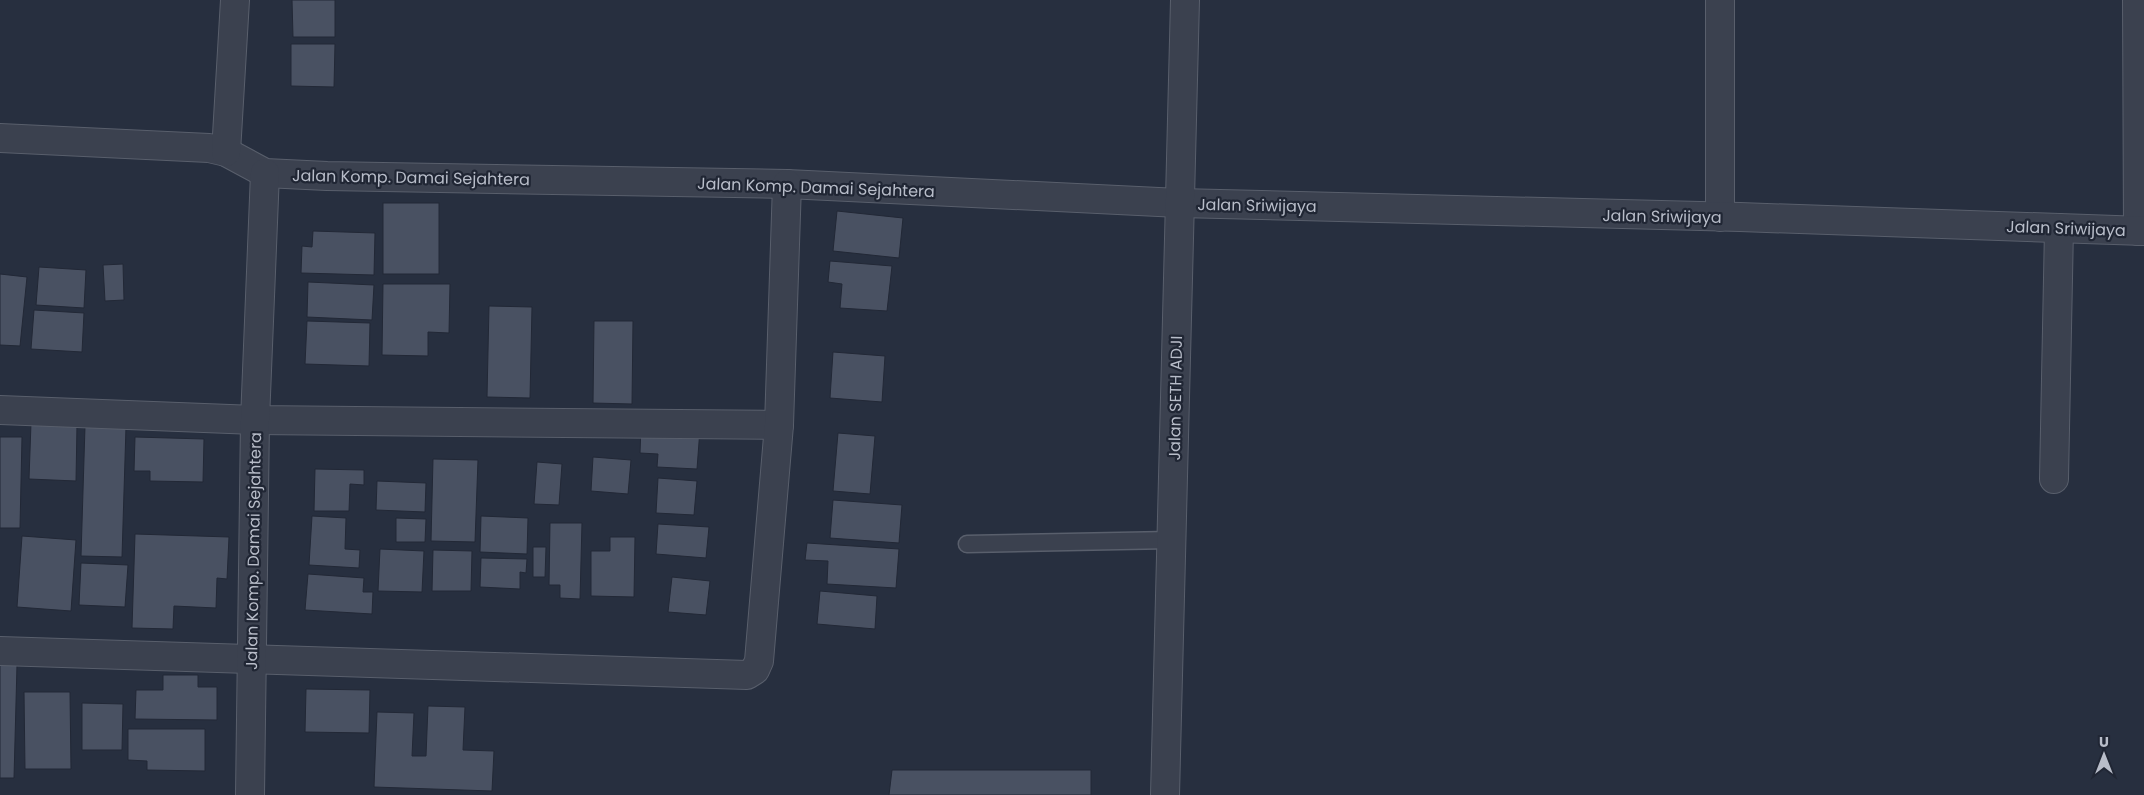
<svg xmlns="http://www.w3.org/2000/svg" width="2144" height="795" font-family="Poppins,sans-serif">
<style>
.building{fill:#495162;stroke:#222836}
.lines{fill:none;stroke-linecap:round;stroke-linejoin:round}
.service-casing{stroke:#595f6c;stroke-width:19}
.minor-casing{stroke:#595f6c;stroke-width:30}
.tertiary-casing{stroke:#595f6c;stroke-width:30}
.service{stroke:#3b414f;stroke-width:16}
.minor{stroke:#3b414f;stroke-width:28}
.tertiary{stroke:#3b414f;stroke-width:28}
.labels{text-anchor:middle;stroke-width:4.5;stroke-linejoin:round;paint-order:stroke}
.street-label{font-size:16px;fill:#b8bdc9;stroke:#202634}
</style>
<rect width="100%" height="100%" fill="#272f3f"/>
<g class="building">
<path d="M292,0h43v37h-42z"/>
<path d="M291,44h44l-1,43 -43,-1z"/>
<rect x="383" y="203" width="56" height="71"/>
<path d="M837,211l66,7 -4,40 -66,-7z"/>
<path d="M313,231l62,2 -1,42 -73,-2 1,-27 10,1z"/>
<path d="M830,261l62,5 -5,45 -47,-3 2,-24 -14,-2z"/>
<path d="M123,264l1,36 -19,1 -2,-36z"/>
<path d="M39,267l47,3 -2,38 -48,-3z"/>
<path d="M0,274l27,3 -7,69 -20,-1z"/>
<path d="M308,282l66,3 -2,35 -65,-3z"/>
<path d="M383,284h67l-1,49 -21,-1v24l-46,-1z"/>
<path d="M489,306l43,1 -2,91 -43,-1z"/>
<path d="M34,310l50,3 -2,39 -51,-3z"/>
<path d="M307,321l63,2 -1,43 -64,-2z"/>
<path d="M594,321h39l-1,83 -39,-1z"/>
<path d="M833,352l52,4 -3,46 -52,-4z"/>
<path d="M31,423l46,2 -1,56 -47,-2z"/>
<path d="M85,426l41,1 -4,130 -41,-1z"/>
<path d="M641,426l59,3 -3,40 -40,-2 1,-13 -18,-1z"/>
<path d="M838,433l37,3 -5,58 -37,-3z"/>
<path d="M0,437h22l-2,91h-20z"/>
<path d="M135,437l69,2 -1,43 -53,-1v-10h-16z"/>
<path d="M593,457l38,3 -3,34 -37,-3z"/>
<path d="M433,459l45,1 -3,82 -44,-1z"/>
<path d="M537,462l25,2 -3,41 -25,-1z"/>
<path d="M315,469l49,1v15l-14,-1 -1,27h-35z"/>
<path d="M658,478l39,3 -3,34 -38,-2z"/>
<path d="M377,481l49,2 -1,29 -49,-2z"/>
<path d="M833,500l69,5 -3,38 -69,-5z"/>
<path d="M312,516l34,2 -1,31 15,1 -1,18 -50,-3z"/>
<path d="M481,516l47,2 -1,36 -47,-2z"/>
<path d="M396,518l30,1 -1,23h-29z"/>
<path d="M550,523h32l-2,76 -20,-1v-13h-11z"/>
<path d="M658,524l51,3 -3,31 -50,-4z"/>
<path d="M135,534l94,3 -2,42 -10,-1 -1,30 -42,-2 -1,23 -41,-1z"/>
<path d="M22,536l54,4 -5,71 -54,-4z"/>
<path d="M610,537h25l-1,60 -43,-1v-45h19z"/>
<path d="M807,543l92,6 -3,39 -69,-4 1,-23 -23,-1z"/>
<path d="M533,547h13l-1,30h-12z"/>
<path d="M380,549l44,2 -2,41 -44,-1z"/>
<path d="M433,550l39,1 -1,40h-39z"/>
<path d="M481,558l46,1 -1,14 -6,-1v17l-40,-2z"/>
<path d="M81,563l47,2 -3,42 -46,-2z"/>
<path d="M308,574l56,4 -1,14h10l-1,22 -67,-4z"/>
<path d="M672,577l38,4 -4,34 -38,-3z"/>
<path d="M820,591l57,5 -2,33 -58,-5z"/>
<path d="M0,664l17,1 -3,113h-14z"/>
<path d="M163,675h35v12h19v33l-82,-1 1,-29h27z"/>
<path d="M306,689l64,1 -1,43 -64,-1z"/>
<path d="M24,692h46l1,77h-46z"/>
<path d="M82,703l41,1 -1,46h-40z"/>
<path d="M428,706l37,1 -2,43 31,1 -2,40 -118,-4 3,-75 37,1 -2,43h14z"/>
<path d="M128,729h77v42l-58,-1v-9l-19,-1z"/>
<path d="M892,770h199v25h-202z"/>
</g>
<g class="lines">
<g class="service-casing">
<path id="service" d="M967,544l204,-4"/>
</g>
<g class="minor-casing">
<g id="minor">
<path d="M1720,0v217"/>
<path d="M2137,0l1,231"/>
<path d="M0,138l209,10 17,4 39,21 62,3 460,8 392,19 561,14 404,14"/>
<path d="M226,152l9,-152"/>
<path d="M0,410l255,10 524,5"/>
<path d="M2054,479l5,-251"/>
<path d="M0,651l747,24 8,-5 4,-9 20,-236 8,-241"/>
<path d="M250,795l5,-375 10,-247"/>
</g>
</g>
<g class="tertiary-casing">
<path id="tertiary" d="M1165,795l20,-795"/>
</g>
<use href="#service" class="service"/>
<use href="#minor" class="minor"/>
<use href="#tertiary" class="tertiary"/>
</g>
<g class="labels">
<g class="street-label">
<text transform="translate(411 177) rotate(1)" y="6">Jalan Komp. Damai Sejahtera</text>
<text transform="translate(816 187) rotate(2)" y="6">Jalan Komp. Damai Sejahtera</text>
<text transform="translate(1257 205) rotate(1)" y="6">Jalan Sriwijaya</text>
<text transform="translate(1662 216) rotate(1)" y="6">Jalan Sriwijaya</text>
<text transform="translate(2066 228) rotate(2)" y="6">Jalan Sriwijaya</text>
<text transform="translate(1175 398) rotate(-89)" y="6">Jalan SETH ADJI</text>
<text transform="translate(253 551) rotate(-89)" y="6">Jalan Komp. Damai Sejahtera</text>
</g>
</g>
<g transform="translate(2104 755)" stroke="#202634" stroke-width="4" paint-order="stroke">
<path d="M0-4L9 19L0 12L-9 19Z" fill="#b8bdc9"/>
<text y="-8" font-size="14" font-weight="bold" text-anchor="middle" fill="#b8bdc9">U</text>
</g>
</svg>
